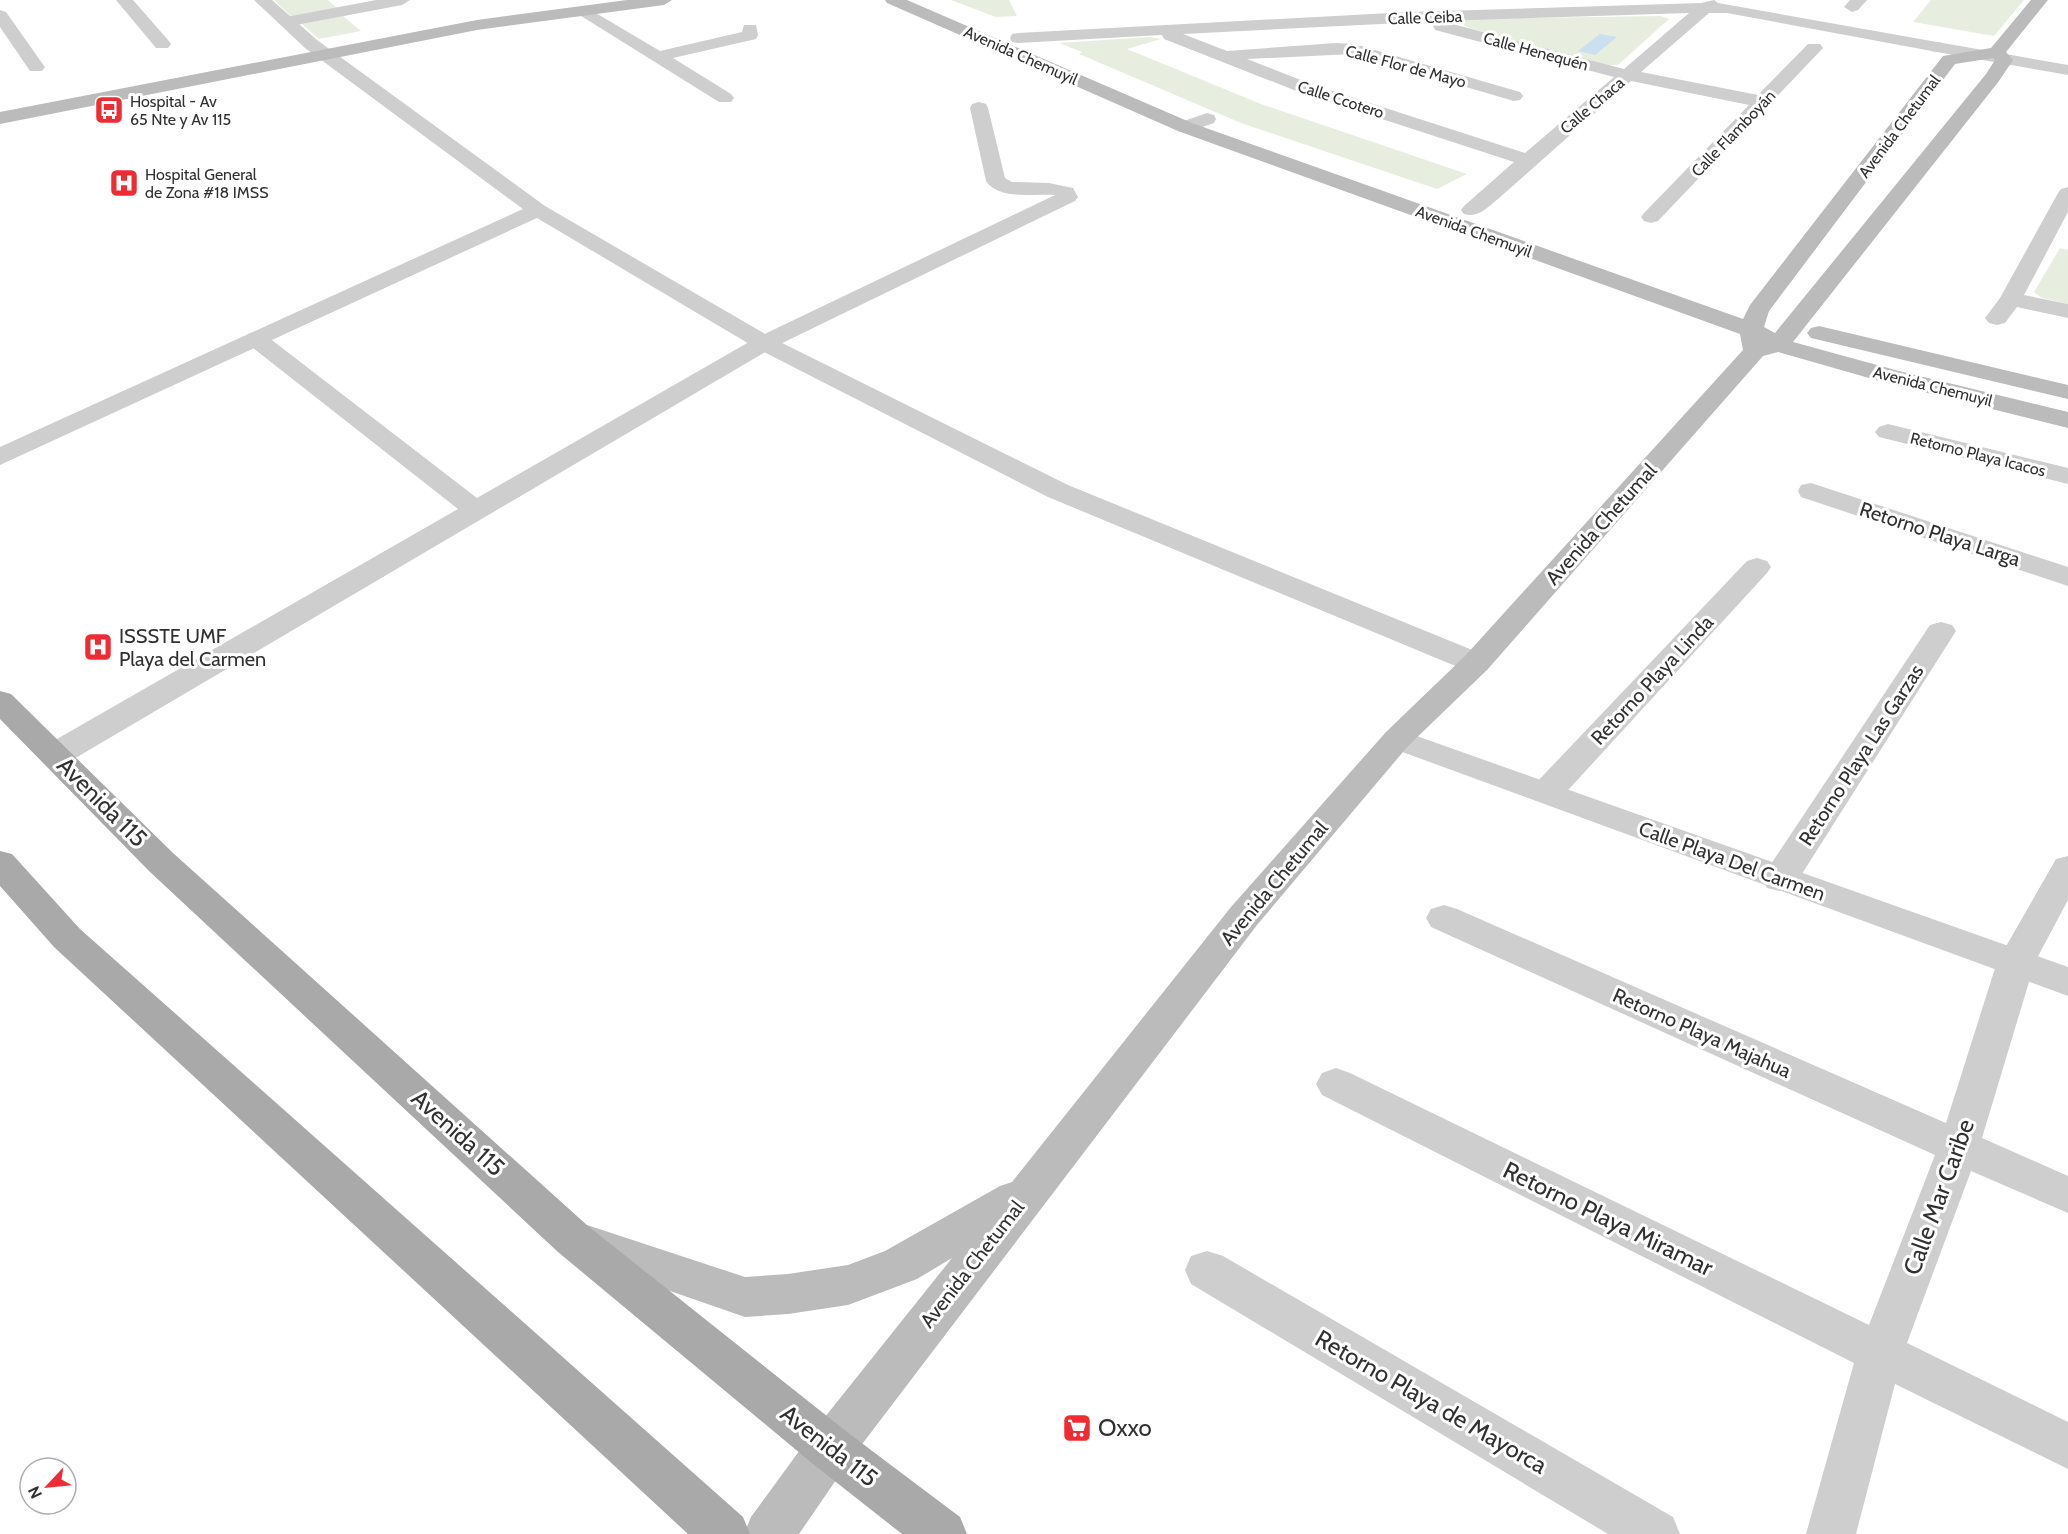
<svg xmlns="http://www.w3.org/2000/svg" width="2068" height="1534" font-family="Cabin,sans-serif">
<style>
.green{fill:#e7eedf}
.water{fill:#cadfef}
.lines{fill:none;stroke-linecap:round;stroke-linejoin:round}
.minor{fill:#cecece;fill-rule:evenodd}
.tertiary{fill:#cecece;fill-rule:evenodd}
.secondary{fill:#bbb;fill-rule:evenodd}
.primary{fill:#a9a9a9;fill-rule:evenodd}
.labels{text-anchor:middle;stroke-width:6;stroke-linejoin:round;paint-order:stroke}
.far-street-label{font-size:16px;fill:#313131;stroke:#fff}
.far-poi-label{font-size:16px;fill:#313131;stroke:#fff;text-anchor:start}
.street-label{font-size:20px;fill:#313131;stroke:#fff}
.poi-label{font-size:20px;fill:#313131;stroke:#fff;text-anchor:start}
.near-street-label{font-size:24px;fill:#313131;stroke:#fff}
.near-poi-label{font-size:24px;fill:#313131;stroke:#fff;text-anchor:start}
</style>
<rect width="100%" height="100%" fill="#fff"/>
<g class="green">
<path d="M274,0h54l11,10 -46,8z"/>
<path d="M951,0h58l8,16 -21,1z"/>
<path d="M1931,0h93l-30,36 -81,-14z"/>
<path d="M343,16l18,15 -42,8 -17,-15z"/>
<path d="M1661,16l8,3 -51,46h-11l-138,-37 -7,-4 4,-5z"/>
<path d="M1149,37l12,2 -34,10 134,55 206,70 -30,15 -196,-66 -162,-69 3,-2 -23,-9z"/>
<path d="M2060,248l8,2v54l-26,-6 -8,-6z"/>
</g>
<path class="water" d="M1600,34l17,3 -22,18 -17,-4z"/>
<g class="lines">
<g class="minor">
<path d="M116,0h17l35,40 3,4 -3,4h-12z"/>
<path d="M376,0h34l-8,5 -116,22 -8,-5 8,-5z"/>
<path d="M1714,0l4,3 219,39 6,1 3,4 -3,4 -6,1 -210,-39h-18l-68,59 117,23 50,-51h12l3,4 -165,173 -7,2 -7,-2 -3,-4 3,-4 105,-108 -118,-24 -133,118c-11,9 -20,19 -34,15l-3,-4 3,-4 50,-44 -215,-70 -135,-53 -2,-4 -144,8 -6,-1 -2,-4 2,-4 6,-1 391,-21 292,-9zM1689,13l-65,56 -183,-48zM1441,21l-8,5 2,4 179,47 -89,76 -214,-69 -64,-25 106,-5 161,47 6,-1 3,-4 -3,-4 -166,-48 -18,-1 -109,8 -44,-17z"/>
<path d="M1850,0h17l-9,10 -6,2 -8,-5z"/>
<path d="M584,6l76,45 82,-19 2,-7h12l2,10 -2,4 -83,19 58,36 3,4 -3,4h-12l-141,-88 -2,-3z"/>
<path d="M0,10l6,2 36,51 3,4 -3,4h-12l-30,-44z"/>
<path d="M979,102l7,2 2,4 17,70 7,4 37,1 24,5 5,9 -3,4 -303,147 -705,415 -12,3 -12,-3 -4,-8 4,-8 415,-238 -210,-165 -4,-5 4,-5 8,-2 8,2 213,164 279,-160 299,-143c-21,-2 -55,6 -69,-14l-16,-73 2,-4z"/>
<path d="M2068,187v25l-44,83 44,9v14l-51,-11 -12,16 -8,2 -8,-2 -4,-5 15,-20 58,-105 3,-4z"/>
<path d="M1888,424l180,44v16l-189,-47 -4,-5 4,-5z"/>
<path d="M1811,483l257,84v19l-267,-89 -3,-6 3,-6z"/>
<path d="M1757,558l10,3 4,6 -4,6 -208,227 -12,3 -12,-3 -5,-8 5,-8 212,-223z"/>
<path d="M1941,622l11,3 4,6 -163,257 -13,3 -13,-3 -5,-9 5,-9 163,-245z"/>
<path d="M2068,856v44l-33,62 -53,176 86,38v37l-97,-42 -64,172 161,79v47l-173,-85 -39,150h-50l48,-171 -532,-268 -6,-11 6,-11 14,-5 14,5 519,252 66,-170 -504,-228 -5,-9 5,-9 13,-4 13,4 489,214 51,-161 59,-103z"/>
<path d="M1207,1251l16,5 450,261 7,17h-72l-417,-250 -6,-14 6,-14z"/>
</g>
<g class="tertiary">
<path d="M254,0h18l45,40 228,166 227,132 296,147 419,171 4,7 -4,7 -11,2 -11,-2 -417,-173 -292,-149 -219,-130 -537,247v-18l523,-238 -218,-161z"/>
<path d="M1937,42l131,23v10l-137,-24 -3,-4 3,-4z"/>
<path d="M1207,113l7,2 2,4 -2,4 -29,10 -7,-2 -2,-4 2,-4z"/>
<path d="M1397,729l671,238v29l-682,-250 -5,-7 5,-7z"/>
</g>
<g class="secondary">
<path d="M627,0h45l-8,5 -187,25 -477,94v-12l477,-92z"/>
<path d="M885,0h22l285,123 551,196 7,-14 193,-249 48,-8 40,-48h17l-42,52 7,8 -14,21 -206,261 106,29 169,41v16l-185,-46 -105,-30 -15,4 -276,314 -79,76 -151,179 -410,539 -48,70h-55l7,-17 62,-85 139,-174 -35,21 -69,26 -60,9 -43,3 -173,-60 -7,-13 7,-13 15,-6 158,52 43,-3 60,-9 37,-14 115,-65 12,-4 219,-275 155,-175 79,-76 278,-306 -3,-16 -562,-203 -291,-128zM1993,58l2,2 -9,14 -211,259 -11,-6 5,-16 186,-247z"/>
<path d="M1819,326l249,59v14l-257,-61 -4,-5 4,-5z"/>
</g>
<g class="primary">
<path d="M0,691l11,3 162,159 415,373 259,206 113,85 7,17h-65l-89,-70 -255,-212 -409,-381 -149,-152z"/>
<path d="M0,851l12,3 68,75 663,588 7,17h-62l-634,-587 -54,-61z"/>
</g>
</g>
<defs>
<g id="bus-square" transform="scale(1.5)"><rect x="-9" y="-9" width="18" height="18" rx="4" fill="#ef2c34" stroke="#fff"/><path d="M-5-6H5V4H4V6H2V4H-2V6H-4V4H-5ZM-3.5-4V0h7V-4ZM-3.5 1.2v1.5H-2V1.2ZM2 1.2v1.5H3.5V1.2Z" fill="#fff"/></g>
<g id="hospital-square" transform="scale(1.5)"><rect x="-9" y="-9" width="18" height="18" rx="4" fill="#ef2c34" stroke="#fff"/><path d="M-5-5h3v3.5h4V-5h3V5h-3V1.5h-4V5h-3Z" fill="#fff"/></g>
<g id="supermarket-square" transform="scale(1.5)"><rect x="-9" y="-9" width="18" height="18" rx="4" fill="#ef2c34" stroke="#fff"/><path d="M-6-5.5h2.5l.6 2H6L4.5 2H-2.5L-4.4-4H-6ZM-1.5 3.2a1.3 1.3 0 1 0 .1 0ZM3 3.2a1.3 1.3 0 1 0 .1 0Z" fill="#fff"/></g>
</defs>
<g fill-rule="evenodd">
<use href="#bus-square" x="109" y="110"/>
<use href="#hospital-square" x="124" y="183"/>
<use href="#hospital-square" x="98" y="647"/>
<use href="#supermarket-square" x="1077" y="1428"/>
</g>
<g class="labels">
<g class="far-street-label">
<text transform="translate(1425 17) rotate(-2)" y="6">Calle Ceiba</text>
<text transform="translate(1536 51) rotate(15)" y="6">Calle Henequén</text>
<text transform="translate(1021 55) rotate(24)" y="6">Avenida Chemuyil</text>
<text transform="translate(1406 66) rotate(15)" y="6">Calle Flor de Mayo</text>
<text transform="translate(1341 99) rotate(18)" y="6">Calle Ccotero</text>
<text transform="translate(1592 105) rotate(-40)" y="6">Calle Chaca</text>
<text transform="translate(1899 126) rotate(-53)" y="6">Avenida Chetumal</text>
<text transform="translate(1733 133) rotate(-46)" y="6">Calle Flamboyán</text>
<text transform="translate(1474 231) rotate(20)" y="6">Avenida Chemuyil</text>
<text transform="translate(1933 386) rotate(14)" y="6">Avenida Chemuyil</text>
<text transform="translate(1978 454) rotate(14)" y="6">Retorno Playa Icacos</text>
</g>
<g class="far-poi-label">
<text x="130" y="107">Hospital - Av<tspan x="130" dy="18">65 Nte y Av 115</tspan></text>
<text x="145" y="180">Hospital General<tspan x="145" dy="18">de Zona #18 IMSS</tspan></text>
</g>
<g class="street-label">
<text transform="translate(1601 524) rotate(-48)" y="7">Avenida Chetumal</text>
<text transform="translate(1940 534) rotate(18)" y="7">Retorno Playa Larga</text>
<text transform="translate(1652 680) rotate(-47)" y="7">Retorno Playa Linda</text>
<text transform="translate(1861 755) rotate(-57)" y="7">Retorno Playa Las Garzas</text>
<text transform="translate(1732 861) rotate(20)" y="7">Calle Playa Del Carmen</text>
<text transform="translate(1274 883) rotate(-50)" y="7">Avenida Chetumal</text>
<text transform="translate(1702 1033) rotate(24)" y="7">Retorno Playa Majahua</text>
<text transform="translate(972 1264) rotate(-52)" y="7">Avenida Chetumal</text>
</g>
<g class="poi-label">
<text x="119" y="643">ISSSTE UMF<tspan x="119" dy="23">Playa del Carmen</tspan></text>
</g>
<g class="near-street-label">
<text transform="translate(102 802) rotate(45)" y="8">Avenida 115</text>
<text transform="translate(458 1133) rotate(42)" y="8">Avenida 115</text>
<text transform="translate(1939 1197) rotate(-70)" y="8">Calle Mar Caribe</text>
<text transform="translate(1608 1219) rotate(26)" y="8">Retorno Playa Miramar</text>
<text transform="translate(1431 1402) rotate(30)" y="8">Retorno Playa de Mayorca</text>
<text transform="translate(829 1446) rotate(38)" y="8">Avenida 115</text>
</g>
<g class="near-poi-label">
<text x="1098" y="1436">Oxxo</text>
</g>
</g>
<g transform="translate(48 1486) rotate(244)"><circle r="28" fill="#ffffff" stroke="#adadad" stroke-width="1.5"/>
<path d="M0-4.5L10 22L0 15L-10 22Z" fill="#ef2c34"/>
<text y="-9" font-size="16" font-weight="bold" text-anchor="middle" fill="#313131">N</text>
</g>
</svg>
